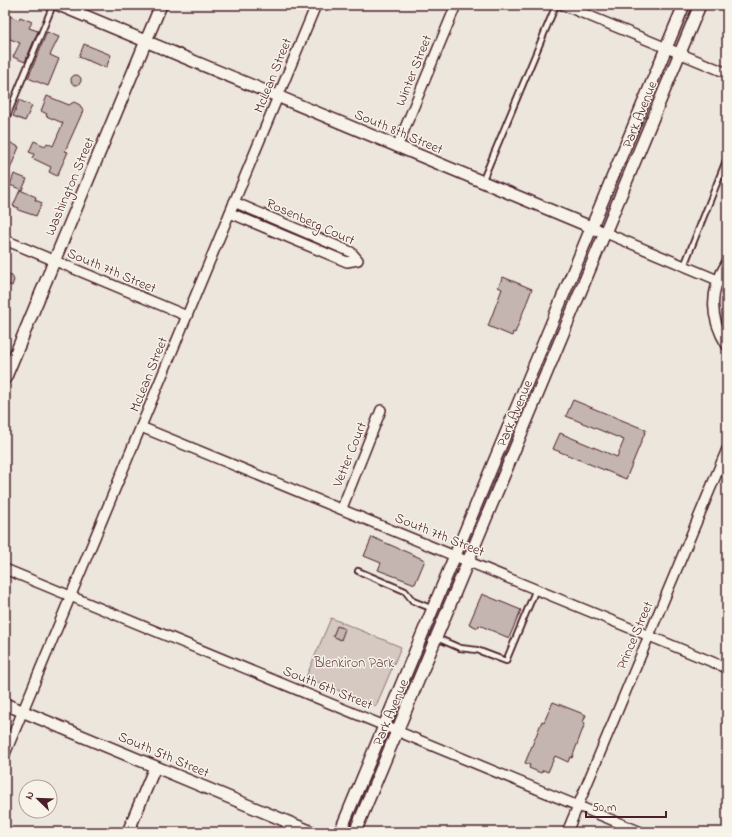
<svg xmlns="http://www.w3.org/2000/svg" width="732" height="837" font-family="'Indie Flower',sans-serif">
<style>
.green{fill:#d5c9c2;stroke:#907476}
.building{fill:#c4b5b0;stroke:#4a1f2b}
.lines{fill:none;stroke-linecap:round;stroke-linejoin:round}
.service-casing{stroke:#4a1f2b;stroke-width:8}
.minor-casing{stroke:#4a1f2b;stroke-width:12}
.tertiary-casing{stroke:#4a1f2b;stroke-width:14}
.service{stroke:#f7f3e8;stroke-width:4.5}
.minor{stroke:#f7f3e8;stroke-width:9}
.tertiary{stroke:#f7f3e8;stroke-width:11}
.labels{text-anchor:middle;stroke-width:3;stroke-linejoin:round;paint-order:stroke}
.street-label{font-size:14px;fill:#4a1f2b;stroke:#f7f3e8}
.park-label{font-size:14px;fill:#6d4a51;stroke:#f7f3e8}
</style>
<rect width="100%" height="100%" fill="#ece6dd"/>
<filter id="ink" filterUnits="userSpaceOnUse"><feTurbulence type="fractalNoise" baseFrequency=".025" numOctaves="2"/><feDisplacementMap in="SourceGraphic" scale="8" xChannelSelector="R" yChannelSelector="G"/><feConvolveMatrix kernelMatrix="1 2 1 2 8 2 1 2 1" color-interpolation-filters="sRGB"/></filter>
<g filter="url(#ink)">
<path class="green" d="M331,618l70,29 -25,59 -70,-29z"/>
<g class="building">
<path d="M5,14l14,6 1,-3 12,5 -3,6 9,3 -13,31 -12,-5 7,-14 -15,-6z"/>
<path d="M47,32l12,5 -9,18 9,4 -11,27 -20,-8z"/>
<path d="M84,44l27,11 -5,13 -27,-11z"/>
<circle cx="76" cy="80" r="5"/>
<path d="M47,96l22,9 5,-3 6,3 3,6 -18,40 3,1 -11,24 -8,-4 2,-5 -19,-9 2,-4 -5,-2 5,-11 11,5 2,-3 6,3 10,-23 -17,-7 1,-2 -6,-3z"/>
<path d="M19,100l13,6 -7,15 -12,-5z"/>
<path d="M5,140l14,7 -14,34z"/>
<path d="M14,174l13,5 -5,11 -12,-5z"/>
<path d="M20,190l16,7 -1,3 7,3 -6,13 -18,-6 1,-2 -6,-2z"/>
<path d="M5,273l7,3 2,4 -2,6 -7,-3z"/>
<path d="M503,277l29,12 -17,44 -2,-1 -1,4 -24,-10 14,-37 -4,-2z"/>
<path d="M573,400l73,30 -20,49 -73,-30 7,-16 57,24 7,-17 -58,-24z"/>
<path d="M372,537l53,23 -10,24 -37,-14 3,-7 -17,-7z"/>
<path d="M482,594l39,16 -12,28 -30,-13 -1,3 -9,-4z"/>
<path d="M337,626l8,3 -4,11 -8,-4z"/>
<path d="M553,702l33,13 -3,7 2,1 -13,35 -2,-1 -2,5 -13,-6 -7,16 -5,-2 -2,3 -12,-5 1,-3 -5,-2 17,-42 2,1z"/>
</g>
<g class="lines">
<g class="service-casing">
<g id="service">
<path d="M5,121l48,-116"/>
<path d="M482,182l74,-177"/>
<path d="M684,266l43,-108"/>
<path d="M358,571l47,20 8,10 20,8"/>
<path d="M437,638l23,10 17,2 29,11 30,-72"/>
</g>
</g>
<g class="minor-casing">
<g id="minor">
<path d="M563,5l164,68"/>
<path d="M397,147l59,-142"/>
<path d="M230,213l117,49 11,-2 -7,-8 -117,-50"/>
<path d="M606,233l121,51"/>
<path d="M5,240l182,76"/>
<path d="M727,262c-18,29 -18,55 0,84"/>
<path d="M141,427l586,241"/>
<path d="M342,508l39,-98"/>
<path d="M5,569l636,263"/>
<path d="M5,754l311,-749"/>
<path d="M285,832l4,-9"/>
<path d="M567,832l160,-383"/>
</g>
</g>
<g class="tertiary-casing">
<g id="tertiary">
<path d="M59,5l539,225"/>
<path d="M5,379l156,-374"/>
<path d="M5,704l307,128"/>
<path d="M128,832l27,-65"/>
<path d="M340,832l344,-827"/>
<path d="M355,832l345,-827"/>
</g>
</g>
<use href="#service" class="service"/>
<use href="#minor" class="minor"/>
<use href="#tertiary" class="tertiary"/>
</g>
</g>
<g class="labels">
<g class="street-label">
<text transform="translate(413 70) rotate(-68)" y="5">Winter Street</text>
<text transform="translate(272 75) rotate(-68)" y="5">McLean Street</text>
<text transform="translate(639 114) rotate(-68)" y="5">Park Avenue</text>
<text transform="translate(399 131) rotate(23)" y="5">South 8th Street</text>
<text transform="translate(69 186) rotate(-67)" y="5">Washington Street</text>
<text transform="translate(311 221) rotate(24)" y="5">Rosenberg Court</text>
<text transform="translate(112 270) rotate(23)" y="5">South 7th Street</text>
<text transform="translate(148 374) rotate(-68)" y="5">McLean Street</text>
<text transform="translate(514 413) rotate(-67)" y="5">Park Avenue</text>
<text transform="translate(349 454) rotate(-68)" y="5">Vetter Court</text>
<text transform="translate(440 534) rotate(22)" y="5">South 7th Street</text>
<text transform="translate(634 635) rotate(-67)" y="5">Prince Street</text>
<text transform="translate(328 687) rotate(22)" y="5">South 6th Street</text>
<text transform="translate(390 712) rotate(-67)" y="5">Park Avenue</text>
<text transform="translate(164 754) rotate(23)" y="5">South 5th Street</text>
</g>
<g class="park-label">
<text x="354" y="667">Blenkiron Park</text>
</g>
</g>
<rect width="732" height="837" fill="none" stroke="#f7f3e8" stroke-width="20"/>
<rect x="10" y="10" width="712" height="817" fill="none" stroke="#4a1f2b" stroke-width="1.5" filter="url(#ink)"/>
<g transform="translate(38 799) rotate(293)"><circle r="19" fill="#f7f3e8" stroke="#b29e9c"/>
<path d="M0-3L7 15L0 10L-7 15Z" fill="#4a1f2b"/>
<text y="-6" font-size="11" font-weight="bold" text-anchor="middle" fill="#4a1f2b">N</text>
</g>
<path d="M586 811v6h80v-6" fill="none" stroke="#4a1f2b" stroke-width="2"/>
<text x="592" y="811" font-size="12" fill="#4a1f2b" stroke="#f7f3e8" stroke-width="3" paint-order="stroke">50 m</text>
</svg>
